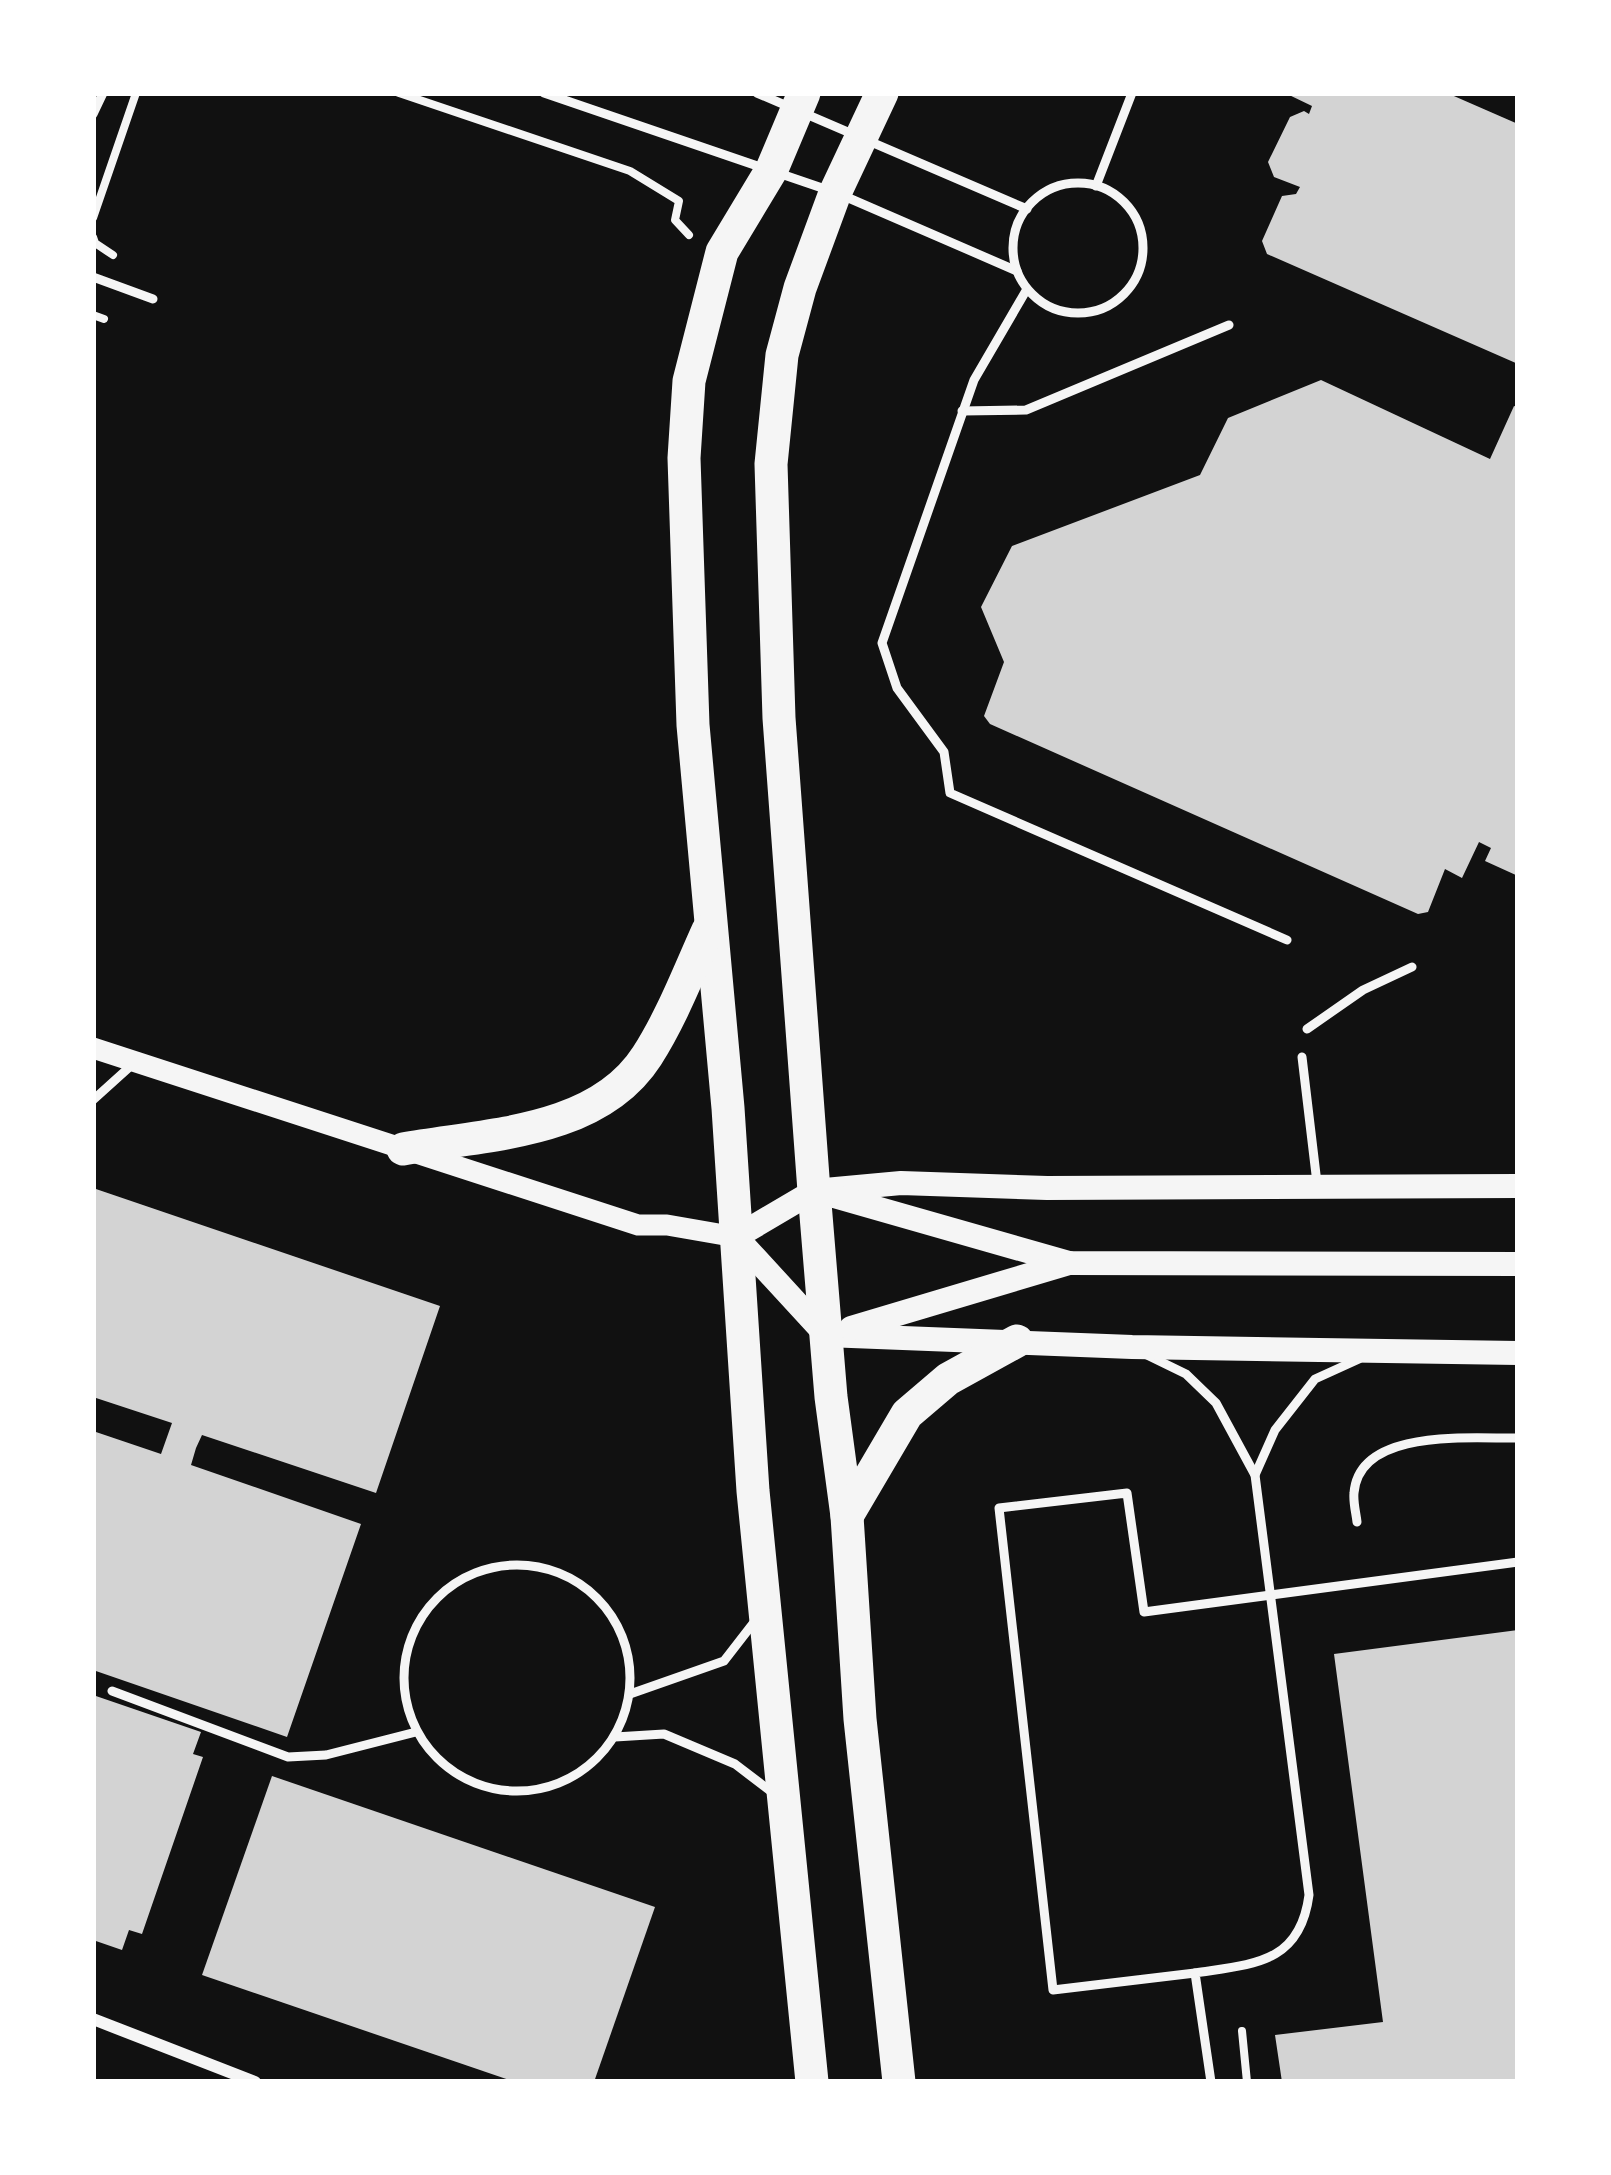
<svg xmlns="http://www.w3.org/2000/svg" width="1611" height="2175" font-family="Mulish,sans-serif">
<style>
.building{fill:#d3d3d3}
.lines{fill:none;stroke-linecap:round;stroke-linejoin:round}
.path{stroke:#f5f5f5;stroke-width:8}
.service{stroke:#f5f5f5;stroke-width:9}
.minor{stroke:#f5f5f5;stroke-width:12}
.tertiary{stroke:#f5f5f5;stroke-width:21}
.secondary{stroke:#f5f5f5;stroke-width:24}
.trunk{stroke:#f5f5f5;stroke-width:33}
</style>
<rect width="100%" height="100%" fill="#111"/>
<g class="building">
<path d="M1285,93h162l71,31v240l-251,-110 -5,-13 20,-45 14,-2 4,-7 -26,-10 -6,-15 22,-45 14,-6 5,3 3,-8z"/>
<path d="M1321,380l169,79 24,-53 4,1v469l-33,-15 6,-13 -12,-6 -17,36 -17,-9 -17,43 -10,2 -428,-190 -6,-8 20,-54 -23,-55 31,-61 188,-71 28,-57z"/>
<path d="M93,1188l347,118 -64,187 -174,-58 -6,13 -5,17 170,59 -74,213 -194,-67v-239l68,23 11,-31 -79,-26z"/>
<path d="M1518,1630v452h-236l-7,-47 108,-13 -49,-368z"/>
<path d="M93,1695l108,37 -8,22 10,3 -61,177 -13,-4 -7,20 -29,-10z"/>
<path d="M272,1776l383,131 -61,175h-79l-313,-107z"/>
</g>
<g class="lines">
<g class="path">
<path d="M399,93l231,78 49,30 -4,19 14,15"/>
<path d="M93,218l43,-125"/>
<path d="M93,237l2,6 18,12"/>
<path d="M93,315l11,4"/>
<path d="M1242,2031l5,51"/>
</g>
<g class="service">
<path d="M544,93l284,97"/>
<path d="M757,93l270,116"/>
<path d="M93,114l10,-21"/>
<circle cx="1078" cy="248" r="65"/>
<path d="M1096,186l36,-93"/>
<path d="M844,196l173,75"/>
<path d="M93,277l60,22"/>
<path d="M1027,289l-53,91 -92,263 15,45 47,64 6,41 337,147"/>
<path d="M962,411l64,-1 203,-85"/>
<path d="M1307,1029l56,-39 49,-23"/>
<path d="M1302,1057l15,126"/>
<path d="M93,1100l41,-37"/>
<path d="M1147,1355l39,19 30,29 39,72 54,420c-9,69 -56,69 -114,78l16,109"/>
<path d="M1255,1475l20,-45 40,-51 44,-20"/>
<path d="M1357,1522c-1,-9 -4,-20 -3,-29 5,-66 119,-54 164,-55"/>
<circle cx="517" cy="1678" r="113"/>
<path d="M112,1691l176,66 38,-2 90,-23"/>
<path d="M630,1694l94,-33 31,-40"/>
<path d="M615,1737l49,-3 71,30 38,29"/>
<path d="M1195,1973l-142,17 -54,-482 128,-15 17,119 374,-50"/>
</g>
<path class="minor" d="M93,2019l162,63"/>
<path class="tertiary" d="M93,1048l545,177h29l69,12"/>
<g class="secondary">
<path d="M1518,1186l-471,2 -146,-5 -87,8 -78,46 90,98 306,12 386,6"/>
<path d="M834,1196l235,67 449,1"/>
<path d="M851,1328l218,-65"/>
</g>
<g class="trunk">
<path d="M804,93l-32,76 -50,83 -33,129 -5,77 9,267 35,383 25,383 59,591"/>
<path d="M882,93l-47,100 -35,95 -18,67 -11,109 8,254 35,473 17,206 16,119 13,203 39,363"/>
<path d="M403,1149c82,-15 194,-15 244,-93 25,-39 42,-84 61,-126"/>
<path d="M847,1516l60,-102 41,-35 69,-38"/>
</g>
</g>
<rect width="1611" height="2175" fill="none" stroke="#ffffff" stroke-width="192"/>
</svg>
